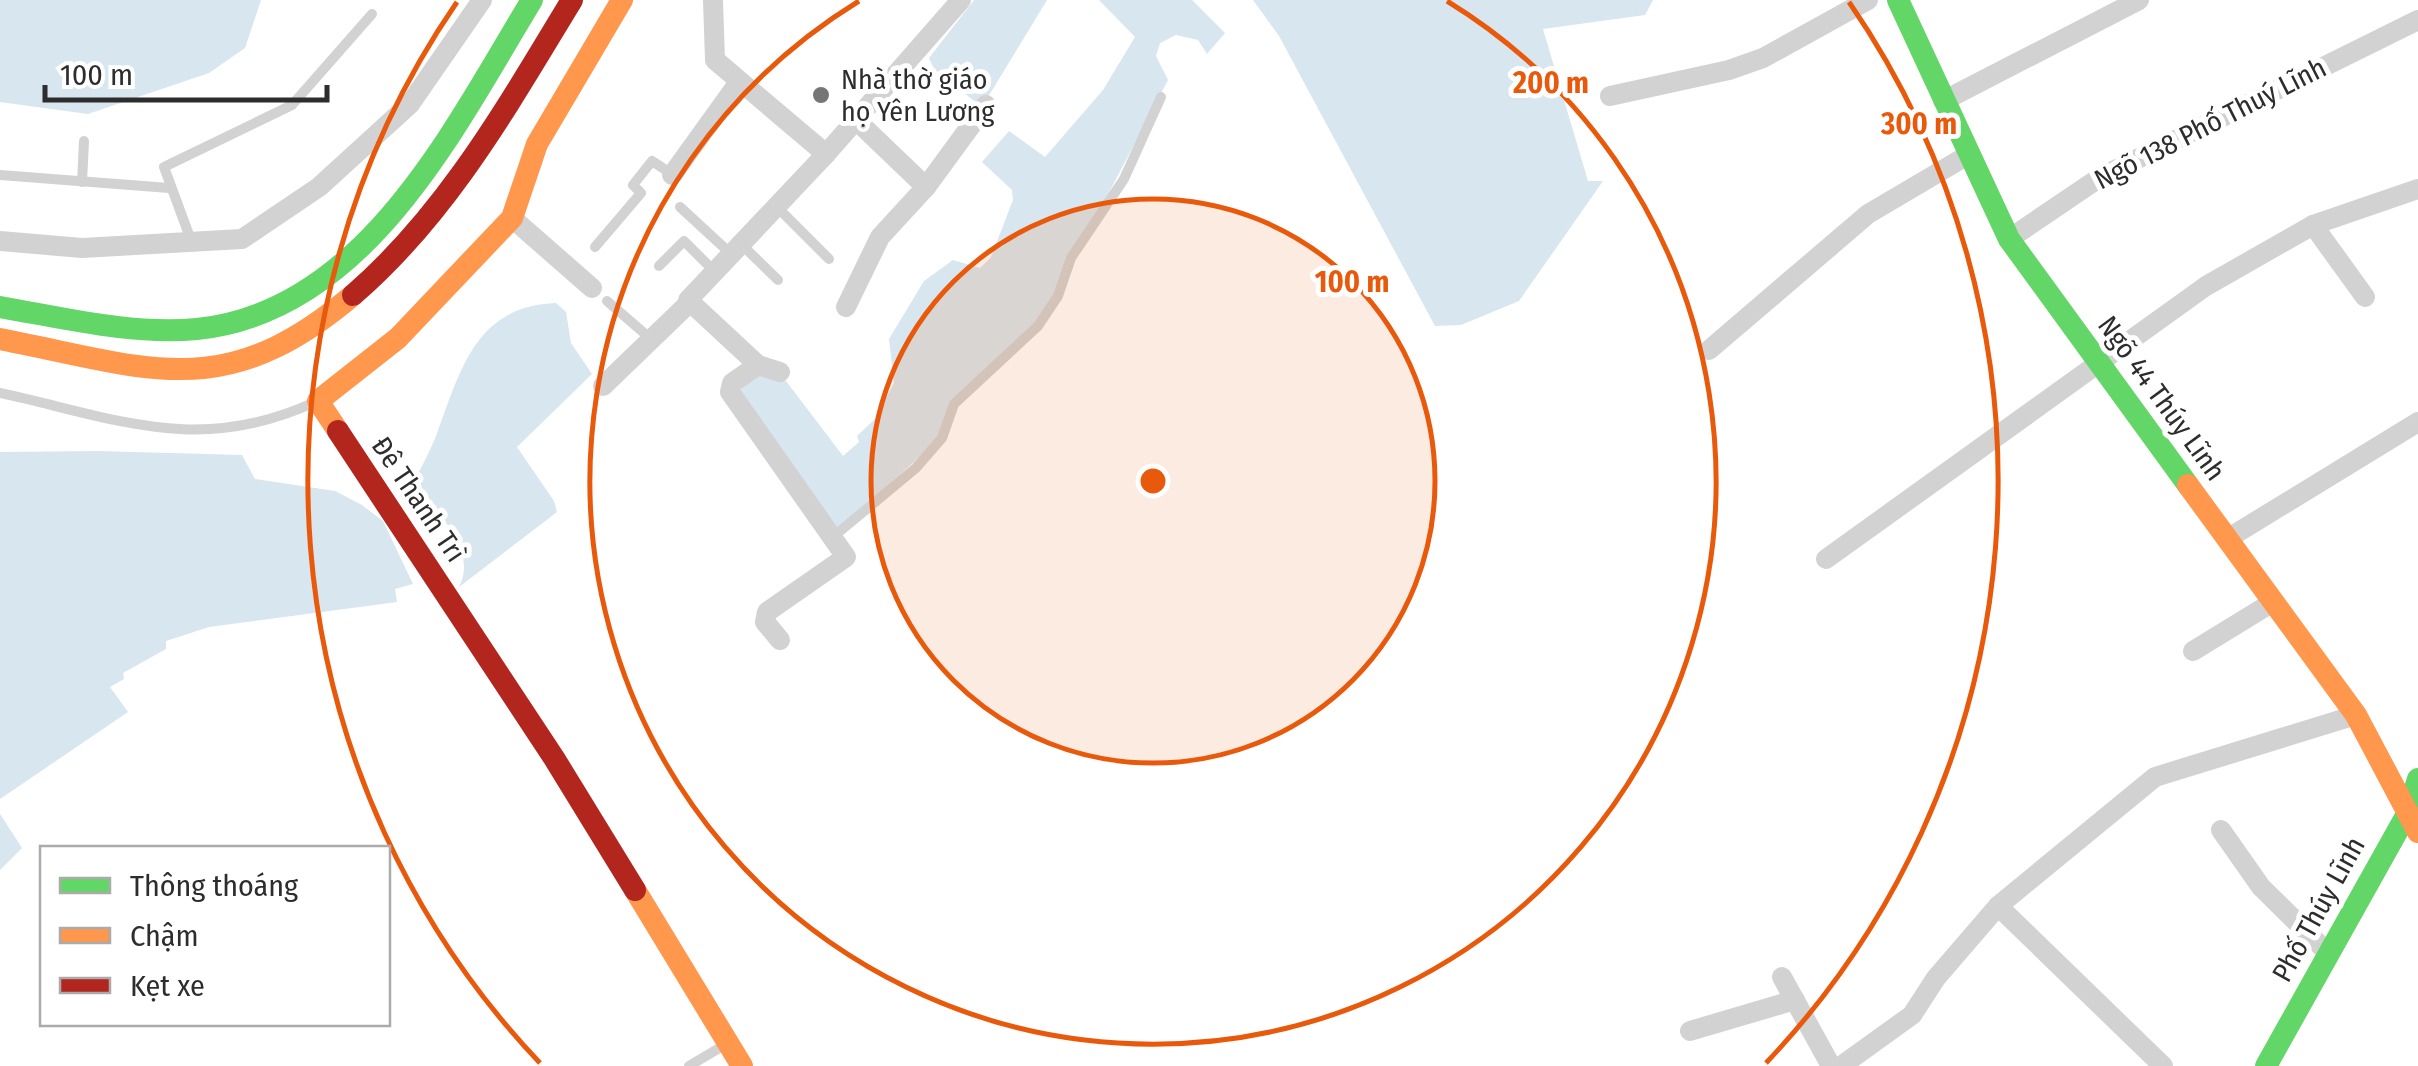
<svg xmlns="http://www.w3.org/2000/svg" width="2418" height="1066" font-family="'Fira Sans Condensed',sans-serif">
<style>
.water{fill:#d8e6f0}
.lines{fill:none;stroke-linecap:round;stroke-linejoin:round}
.lane{stroke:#d2d2d2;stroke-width:10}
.street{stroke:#d2d2d2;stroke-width:20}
.fast{stroke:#63d668;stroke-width:22}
.slow{stroke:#ff974d;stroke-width:22}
.jam{stroke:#b3261e;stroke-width:22}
.ring{fill:none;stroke:#e8590c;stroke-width:5}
.poi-dot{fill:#767676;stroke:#fff;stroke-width:4}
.labels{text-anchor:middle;stroke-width:10;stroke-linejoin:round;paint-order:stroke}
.poi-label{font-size:28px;fill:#2d2d2d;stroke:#fff;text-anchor:start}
.street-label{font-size:28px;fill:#2d2d2d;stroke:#fff}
.centre{fill:#e8590c;stroke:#fff;stroke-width:5}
.ring-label{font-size:30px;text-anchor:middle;font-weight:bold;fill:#e8590c;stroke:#fff;stroke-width:10;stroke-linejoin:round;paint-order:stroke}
</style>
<rect width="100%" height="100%" fill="#fff"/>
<g class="water">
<path d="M0,0h261l-16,48 -36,25 -121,41 -88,-12z"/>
<path d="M974,0h73l-59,97 -10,7 -44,-35 -5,-11z"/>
<path d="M1099,0h93l33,33 -18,21 -9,-14 -22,-5 -16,8 -4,13 12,24 -114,217 -19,28 -84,75 -14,41 -97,88 -10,-1 -91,-130 4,-15 15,-10 28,8 57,75 16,-14 -2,-6 18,-17 19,-36 -5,-44 35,-58 29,-21 27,8 11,-11 22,-57 -1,-10 -30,-28 27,-31 36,26 58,-67 32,-53z"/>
<path d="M1253,0h400l-8,15 -102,14 45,152h15l-84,120 -58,24 -26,1 -156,-290z"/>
<path d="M556,303l10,9 5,31 21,31 -75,73 37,54 3,11 -98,75c16,-32 -10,-58 -27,-85l-20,12 -9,-15c12,-19 24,-41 33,-63 24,-64 38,-130 120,-133z"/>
<path d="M97,451l145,4 13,24 80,12 27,14 21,16 30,63 -18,5 2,13 -188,25 -43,14v8l-43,24 1,6 -14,8 18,25 -128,87v-347z"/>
<path d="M0,814l22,34 -22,22z"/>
</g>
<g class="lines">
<g class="lane">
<path d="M0,175l169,13"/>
<path d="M82,182l2,-41"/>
<path d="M680,207l51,47"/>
<path d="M777,207l52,52"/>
<path d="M192,243l-28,-76 128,-62 80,-91"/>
<path d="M741,244l37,36"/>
<path d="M595,247l46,-54 -8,-8 19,-24 20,13"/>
<path d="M659,266l25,-25 30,30"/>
<path d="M607,301l44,38"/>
<path d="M0,393c116,25 198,63 315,9"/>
<path d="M833,537l83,-69 26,-30 12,-34 84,-78 20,-30 13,-38 53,-79 37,-82"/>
<path d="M689,1066l37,-22"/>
</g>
<g class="street">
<path d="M713,0l2,60 111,94"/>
<path d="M1610,96l119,-26 34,-12 105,-58"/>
<path d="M1943,101l196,-101"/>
<path d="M856,120l70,67"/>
<path d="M672,175l67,-93"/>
<path d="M512,218l80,70"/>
<path d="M2313,225l52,72"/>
<path d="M2009,239l90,-61 319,-158"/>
<path d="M0,241l82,7 160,-9 77,-52 91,-83 72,-104"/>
<path d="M846,307l34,-70 46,-50 60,-82"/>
<path d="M1709,350l159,-136 100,-59"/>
<path d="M758,365l-26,18 -2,9 116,165 -79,55 -2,10 15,18"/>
<path d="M780,372l-22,-7 -70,-65 138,-146 135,-154"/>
<path d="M603,386l85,-82"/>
<path d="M2227,539l191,-117"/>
<path d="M1826,559l380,-273 107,-61 105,-36"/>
<path d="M2193,651l80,-49"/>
<path d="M2221,830l40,57 66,65"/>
<path d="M1998,906l165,160"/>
<path d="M1782,977l49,89"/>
<path d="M1690,1031l105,-31"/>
<path d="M1841,1066l71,-51 24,-37 62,-72 157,-129 201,-62"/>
</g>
<g class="fast">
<path d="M1898,0l111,239 179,246"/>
<path d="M0,307c64,11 131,28 197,22 168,-17 257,-201 335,-329"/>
<path d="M2266,1066l141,-252 11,-35"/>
</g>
<g class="slow">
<path d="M0,339c150,29 223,66 353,-44"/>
<path d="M338,431l-20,-30 80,-63 114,-120 25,-74 85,-144"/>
<path d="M2188,485l168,230 62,117"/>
<path d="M635,890l107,176"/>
</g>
<g class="jam">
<path d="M353,295c94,-81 155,-190 219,-295"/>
<path d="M338,431l216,327 81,132"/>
</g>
</g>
<circle cx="1153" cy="481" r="282" fill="#e8590c" fill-opacity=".12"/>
<g class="ring">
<circle cx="1153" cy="481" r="282"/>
<path d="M1447 1A563 563 0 1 1 859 1"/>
<path d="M540 1063A845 845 0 0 1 457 2M1849 2A845 845 0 0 1 1766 1063"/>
</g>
<circle class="poi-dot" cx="821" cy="95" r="10"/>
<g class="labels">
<g class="poi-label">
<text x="841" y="89">Nhà thờ giáo<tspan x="841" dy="32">họ Yên Lương</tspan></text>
</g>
<g class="street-label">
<text transform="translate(2210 123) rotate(-27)" y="10">Ngõ 138 Phố Thuý Lĩnh</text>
<text transform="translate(2162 398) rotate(54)" y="10">Ngõ 44 Thúy Lĩnh</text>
<text transform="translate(419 499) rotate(56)" y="10">Đê Thanh Trì</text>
<text transform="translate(2318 909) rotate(-61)" y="10">Phố Thúy Lĩnh</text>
</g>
</g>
<circle cx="1153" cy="481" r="15" class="centre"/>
<g class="ring-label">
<text x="1551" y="93">200 m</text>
<text x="1919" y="134">300 m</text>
<text x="1352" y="292">100 m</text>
</g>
<rect x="40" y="846" width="350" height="180" fill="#ffffff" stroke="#ababab" stroke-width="2.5"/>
<rect x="60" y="878" width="50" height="15" fill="#63d668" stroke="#ababab" stroke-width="2.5"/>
<text x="130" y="896" font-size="30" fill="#2d2d2d">Thông thoáng</text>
<rect x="60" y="928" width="50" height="15" fill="#ff974d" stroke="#ababab" stroke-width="2.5"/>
<text x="130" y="946" font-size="30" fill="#2d2d2d">Chậm</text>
<rect x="60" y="978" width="50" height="15" fill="#b3261e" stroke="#ababab" stroke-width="2.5"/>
<text x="130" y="996" font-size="30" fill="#2d2d2d">Kẹt xe</text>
<path d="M45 85v15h282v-15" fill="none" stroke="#2d2d2d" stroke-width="5"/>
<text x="60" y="85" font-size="30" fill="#2d2d2d" stroke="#ffffff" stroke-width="8" paint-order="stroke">100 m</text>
</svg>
